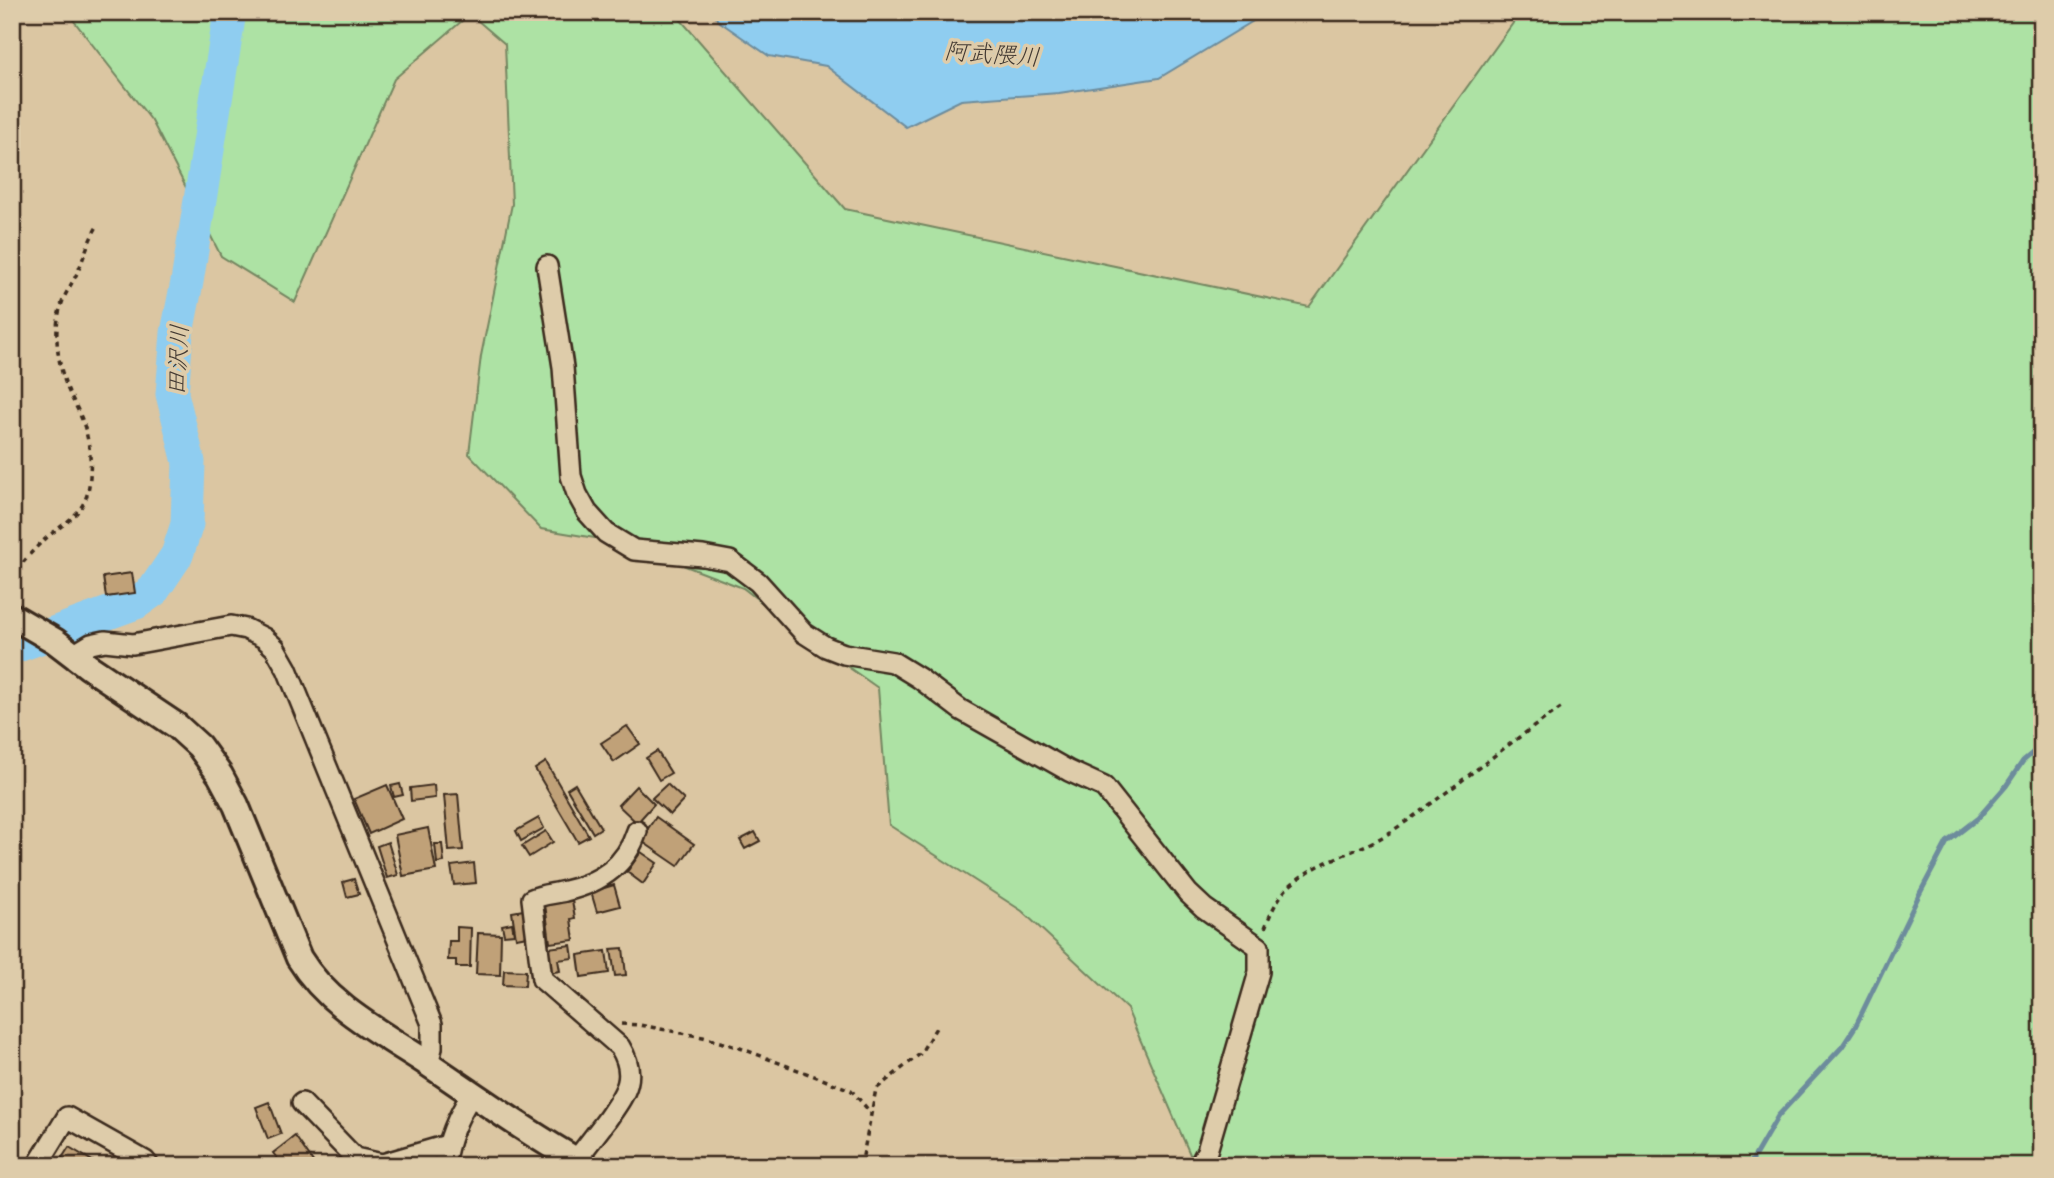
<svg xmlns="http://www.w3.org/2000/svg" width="2054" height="1178" font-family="Pangolin,'Klee One',sans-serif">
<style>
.green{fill:#ade2a4;stroke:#748661;stroke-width:2}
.water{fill:#8fcdf0;stroke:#6d8c9c;stroke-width:2}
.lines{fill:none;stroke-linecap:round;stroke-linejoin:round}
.stream{stroke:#6d8c9c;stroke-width:5}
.river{stroke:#8fcdf0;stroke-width:33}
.building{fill:#c0a178;stroke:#3b2a1e;stroke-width:2}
.minor-casing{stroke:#3b2a1e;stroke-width:24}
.tertiary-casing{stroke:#3b2a1e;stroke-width:30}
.path{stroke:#3b2a1e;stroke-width:3.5;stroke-dasharray:5 5;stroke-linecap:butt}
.minor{stroke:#deccaa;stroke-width:19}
.tertiary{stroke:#deccaa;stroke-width:24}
.labels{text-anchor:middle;stroke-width:7;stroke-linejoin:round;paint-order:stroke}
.water-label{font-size:24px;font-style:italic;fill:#433a33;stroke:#deccaa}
</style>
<rect width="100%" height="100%" fill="#dbc6a2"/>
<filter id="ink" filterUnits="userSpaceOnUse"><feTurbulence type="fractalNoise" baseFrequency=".0143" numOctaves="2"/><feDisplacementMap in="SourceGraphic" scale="14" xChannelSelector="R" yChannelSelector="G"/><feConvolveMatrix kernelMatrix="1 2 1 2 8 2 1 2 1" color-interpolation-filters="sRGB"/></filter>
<g filter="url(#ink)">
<path class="green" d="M67,12h607l171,197 464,98 212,-295h521v1154h-847l-68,-157 -105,-98 -133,-86 -11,-137 -67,-47 -68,-53 -118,-45 -84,-14 -72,-75 12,-98 31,-152 -7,-160 -35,-30 -76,65 -99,223 -74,-46 -69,-135z"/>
<path class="water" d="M715,12h553l-109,66 -100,15 -98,7 -55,27 -80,-61 -57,-10 -52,-36z"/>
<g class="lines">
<path class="stream" d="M1749,1166l29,-50 64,-69 13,-20 65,-134 27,-51 31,-24 28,-32 17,-25 19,-16"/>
<path class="river" d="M12,648l124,-45 17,-12 24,-36 10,-31 2,-62 -17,-68 5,-61 10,-51 43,-270"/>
</g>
<g class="building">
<path d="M132,573l3,20 -29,4 -3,-20z"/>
<path d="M627,726l13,18 -26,18 -13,-19z"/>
<path d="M657,751l14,22 -12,7 -13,-22z"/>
<path d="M546,762l43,74 -11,6 -43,-73z"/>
<path d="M400,784l3,11 -9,2 -3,-11z"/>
<path d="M575,784l26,44 -8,5 -26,-44z"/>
<path d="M667,784l17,16 -14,15 -18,-17z"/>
<path d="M387,785l15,34 -33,15 -15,-35z"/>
<path d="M434,785l1,13 -24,3 -1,-13z"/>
<path d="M636,786l18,18 -17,19 -19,-18z"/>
<path d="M458,794l5,56 -14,1 -5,-56z"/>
<path d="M656,817l38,27 -16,22 -38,-26z"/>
<path d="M539,818l5,10 -23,13 -5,-10z"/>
<path d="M428,828l8,42 -33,6 -8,-41z"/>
<path d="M546,831l7,11 -24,15 -7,-11z"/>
<path d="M755,832l5,9 -15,8 -5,-9z"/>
<path d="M388,842l10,33 -11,3 -10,-32z"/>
<path d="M435,844h7l2,18 -7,1z"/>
<path d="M641,852l16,11 -14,21 -16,-12z"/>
<path d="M474,863l2,20 -22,2 -3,-19z"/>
<path d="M354,879l5,15 -12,3 -4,-15z"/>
<path d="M614,885l6,21 -23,6 -6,-20z"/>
<path d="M572,900l3,18 -4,1 3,21 -24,3 -5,-39z"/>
<path d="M529,909l4,26 -17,3 -4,-26z"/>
<path d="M512,923l2,11 -10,1 -2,-10z"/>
<path d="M457,927l14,1 -1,39h-14v-7h-8l1,-19h8z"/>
<path d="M478,933l23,1 -1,41 -24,-1z"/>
<path d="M571,945l2,13 -15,2 2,11 -17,3 -3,-25z"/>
<path d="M623,948l3,27 -11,1 -4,-27z"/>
<path d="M606,951l3,22 -28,4 -3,-22z"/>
<path d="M504,970l22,1 -1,15 -22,-1z"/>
<path d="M269,1102l12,32 -13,5 -12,-32z"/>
<path d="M295,1136l21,30h-33l-10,-13z"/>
<path d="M69,1147l25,15 -2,4h-35z"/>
</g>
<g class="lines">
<g class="minor-casing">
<g id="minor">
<path d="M547,266l16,101 8,109 6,18 10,18 19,21 28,17 69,6 27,5 28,21 46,51 22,14 18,7 49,8 26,16 42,32 108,61 35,16 84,106 16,15 55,39v25l-52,179 -8,15"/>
<path d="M73,655l18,-11 14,-3 28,3 98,-18 15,3 18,9 11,10 12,21 145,355v24l-4,16"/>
<path d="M302,1103l53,55 27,6 65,-19"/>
<path d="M576,1160c10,-13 20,-26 30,-39 18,-26 33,-43 14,-74l-78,-68 -10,-80c10,-5 22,-5 33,-8 35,-8 61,-25 72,-60"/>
<path d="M37,1166l30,-49 78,44 4,5"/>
<path d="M444,1166c4,-27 13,-49 28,-72"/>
</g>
</g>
<g class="tertiary-casing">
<path id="tertiary" d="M12,616l43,25 34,26 88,59 22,20 21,29 16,30 63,153c30,49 81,74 128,105 52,35 104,72 159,103"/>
</g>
<g class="path">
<path d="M12,579c8,-14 19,-27 31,-38 17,-16 39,-24 45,-50 5,-24 2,-52 -7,-74 -5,-12 -12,-23 -16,-35 -8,-23 -12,-56 -3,-79 4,-12 12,-22 17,-34 6,-15 10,-30 19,-44"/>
<path d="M1265,928c6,-16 14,-34 28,-45 29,-25 68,-31 99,-52 59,-39 111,-85 169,-123"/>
<path d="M621,1024l19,1 63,12 37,11 111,42 20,23"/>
<path d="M861,1166l15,-77 44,-35 17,-28"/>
</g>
<use href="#minor" class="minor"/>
<use href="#tertiary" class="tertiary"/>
</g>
</g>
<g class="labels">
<g class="water-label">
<text transform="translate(992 54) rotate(4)" y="8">阿武隈川</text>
<text transform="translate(178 360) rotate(-87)" y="8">田沢川</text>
</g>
</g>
<rect width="2054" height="1178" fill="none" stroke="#deccaa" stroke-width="42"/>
<rect x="21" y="21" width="2012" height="1136" fill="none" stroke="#3b2a1e" stroke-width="2.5" filter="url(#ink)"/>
</svg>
